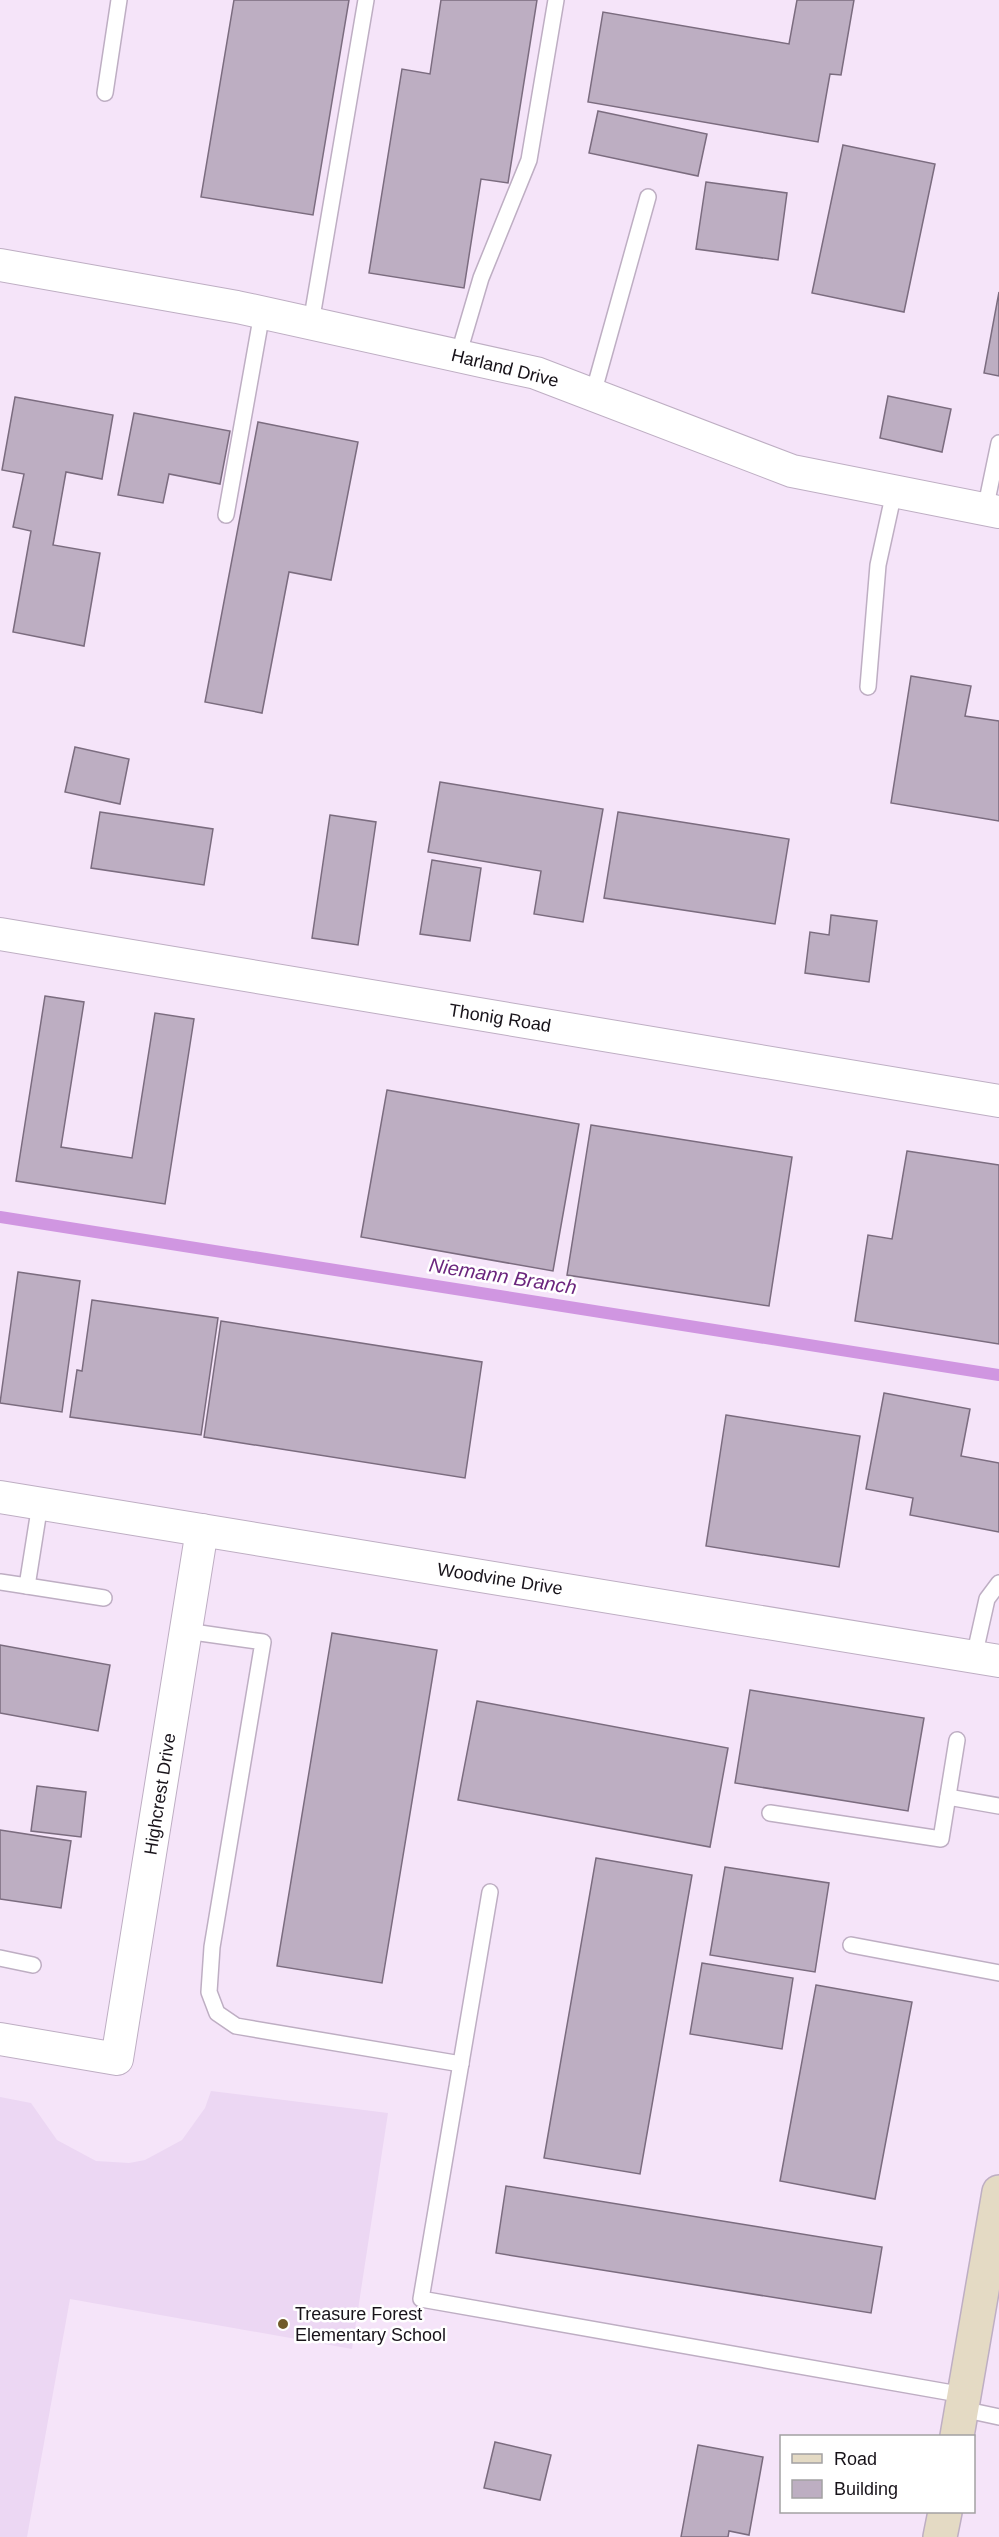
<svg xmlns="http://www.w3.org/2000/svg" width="999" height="2537" font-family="Helvetica,sans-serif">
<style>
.built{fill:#ecd7f3}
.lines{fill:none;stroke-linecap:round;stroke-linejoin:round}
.stream{stroke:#d096e1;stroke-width:12}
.building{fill:#bdaec2;stroke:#7b6c7f;stroke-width:1.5}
.lane-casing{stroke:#beaec3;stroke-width:18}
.street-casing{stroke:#beaec3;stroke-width:34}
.secondary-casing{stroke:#beaec3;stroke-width:36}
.lane{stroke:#fff;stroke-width:15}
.street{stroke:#fff;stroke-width:32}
.secondary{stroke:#e4dac4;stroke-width:33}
.poi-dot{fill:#715b2b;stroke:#fff;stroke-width:2}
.labels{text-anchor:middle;stroke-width:5;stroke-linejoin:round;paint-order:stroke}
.street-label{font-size:18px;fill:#18131a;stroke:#fff}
.poi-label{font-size:18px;fill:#18131a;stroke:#fff;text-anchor:start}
.water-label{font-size:20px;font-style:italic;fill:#6c267e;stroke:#fff}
</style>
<rect width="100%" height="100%" fill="#f5e4f9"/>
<path class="built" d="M211,2091l177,22 -36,236 -282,-50 -43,238h-27v-440l31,6 26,37 39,21 33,2 16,-3 37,-20 23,-32z"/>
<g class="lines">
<path class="stream" d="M0,1217l999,158"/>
</g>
<g class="building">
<path d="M234,0h115l-36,215 -112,-18z"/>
<path d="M441,0h96l-29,183 -27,-4 -17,109 -95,-15 33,-204 28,5z"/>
<path d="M797,0h57l-13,75 -11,-1 -12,68 -230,-40 15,-90 186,32z"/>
<path d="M598,111l109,23 -9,42 -109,-23z"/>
<path d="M843,145l92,19 -31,148 -92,-19z"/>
<path d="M706,182l81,11 -9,67 -82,-11z"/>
<path d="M999,292v84l-15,-3z"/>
<path d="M888,396l63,13 -9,43 -62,-14z"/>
<path d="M15,397l98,18 -11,64 -36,-7 -13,73 47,8 -16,93 -71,-14 18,-101 -18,-4 11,-53 -22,-4z"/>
<path d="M134,413l96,18 -10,53 -51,-10 -6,29 -45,-8z"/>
<path d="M258,422l100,20 -27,138 -42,-8 -27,141 -57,-11z"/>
<path d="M911,676l60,10 -6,30 34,5v100l-108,-18z"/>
<path d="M75,747l54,12 -9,45 -55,-12z"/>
<path d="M440,782l163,27 -20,113 -49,-8 7,-43 -113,-19z"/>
<path d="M100,812l113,17 -9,56 -113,-17z"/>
<path d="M618,812l171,27 -14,85 -171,-26z"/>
<path d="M330,815l46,7 -18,123 -46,-7z"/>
<path d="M432,860l49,8 -11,73 -50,-7z"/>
<path d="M831,915l46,6 -8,61 -64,-9 5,-41 19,3z"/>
<path d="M45,996l39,6 -23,145 71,11 23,-145 39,6 -29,185 -149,-23z"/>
<path d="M387,1090l192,34 -26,147 -192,-34z"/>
<path d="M591,1125l201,32 -23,149 -202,-31z"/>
<path d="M907,1151l92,14v179l-144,-23 13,-86 24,4z"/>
<path d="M18,1272l62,9 -18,131 -62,-9z"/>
<path d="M92,1300l126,18 -17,117 -131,-18 7,-47 5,1z"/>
<path d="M221,1321l261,41 -17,116 -261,-41z"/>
<path d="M884,1393l86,16 -9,47 38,7v69l-89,-17 3,-17 -47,-9z"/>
<path d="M726,1415l134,21 -21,131 -133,-21z"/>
<path d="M332,1633l105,17 -55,333 -105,-17z"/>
<path d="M0,1645l110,20 -12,66 -98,-18z"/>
<path d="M750,1690l174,28 -16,93 -173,-28z"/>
<path d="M477,1701l251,47 -18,99 -252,-47z"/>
<path d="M37,1786l49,6 -5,45 -50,-6z"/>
<path d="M0,1830l71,11 -10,67 -61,-9z"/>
<path d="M596,1858l96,17 -52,299 -96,-16z"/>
<path d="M725,1867l104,16 -14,89 -105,-17z"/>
<path d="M702,1963l91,15 -11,71 -92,-15z"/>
<path d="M816,1985l96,17 -37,197 -95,-18z"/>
<path d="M506,2186l376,61 -11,66 -375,-60z"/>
<path d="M495,2442l56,13 -11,45 -56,-12z"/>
<path d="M698,2445l65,12 -14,78 -20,-4 -1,6h-47z"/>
</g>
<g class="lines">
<g class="lane-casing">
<g id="lane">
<path d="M105,93l14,-93"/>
<path d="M311,323l55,-323"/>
<path d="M458,356l23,-78 48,-118 27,-160"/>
<path d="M593,394l55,-197"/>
<path d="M985,510l14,-67"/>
<path d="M226,515l36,-202"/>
<path d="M868,687l10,-122 16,-73"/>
<path d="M0,1582l27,4 13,-82"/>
<path d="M27,1586l77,12"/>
<path d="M186,1631l77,11 -51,305 -3,45 8,21 19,13 225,38"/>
<path d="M974,1657l13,-58 12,-16"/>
<path d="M948,1797l51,9"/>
<path d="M770,1813l171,26 16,-99"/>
<path d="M490,1892l-69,407 543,96"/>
<path d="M851,1945l148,28"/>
<path d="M0,1958l33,7"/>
<path d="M962,2409l37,8"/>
</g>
</g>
<g class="street-casing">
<g id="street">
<path d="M0,265l237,42 299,66 256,98 207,41"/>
<path d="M0,934l999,167"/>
<path d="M0,1497l999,164"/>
<path d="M0,2039l117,20 85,-529"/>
</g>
</g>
<g class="secondary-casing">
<g id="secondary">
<path d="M957,2436l42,-244"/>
<path d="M940,2537l5,-25"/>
</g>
</g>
<use href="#lane" class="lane"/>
<use href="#street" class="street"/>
<use href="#secondary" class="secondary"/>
</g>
<circle class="poi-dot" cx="283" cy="2324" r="6"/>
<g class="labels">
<g class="street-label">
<text transform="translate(505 368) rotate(14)" y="6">Harland Drive</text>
<text transform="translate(500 1018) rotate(9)" y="6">Thonig Road</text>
<text transform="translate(500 1579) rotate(9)" y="6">Woodvine Drive</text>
<text transform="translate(160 1794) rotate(-81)" y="6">Highcrest Drive</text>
</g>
<g class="poi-label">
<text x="295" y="2320">Treasure Forest<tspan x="295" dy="21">Elementary School</tspan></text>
</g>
<g class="water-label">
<text transform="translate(503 1276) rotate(9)" y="7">Niemann Branch</text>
</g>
</g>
<rect x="780" y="2435" width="195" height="78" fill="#ffffff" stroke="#a3a1a3" stroke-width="1.5"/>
<rect x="792" y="2454" width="30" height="9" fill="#e4dac4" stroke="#a3a1a3" stroke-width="1.5"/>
<text x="834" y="2465" font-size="18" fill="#18131a">Road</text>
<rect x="792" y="2480" width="30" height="18" fill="#bdaec2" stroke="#a3a1a3" stroke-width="1.5"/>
<text x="834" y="2495" font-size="18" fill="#18131a">Building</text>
</svg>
